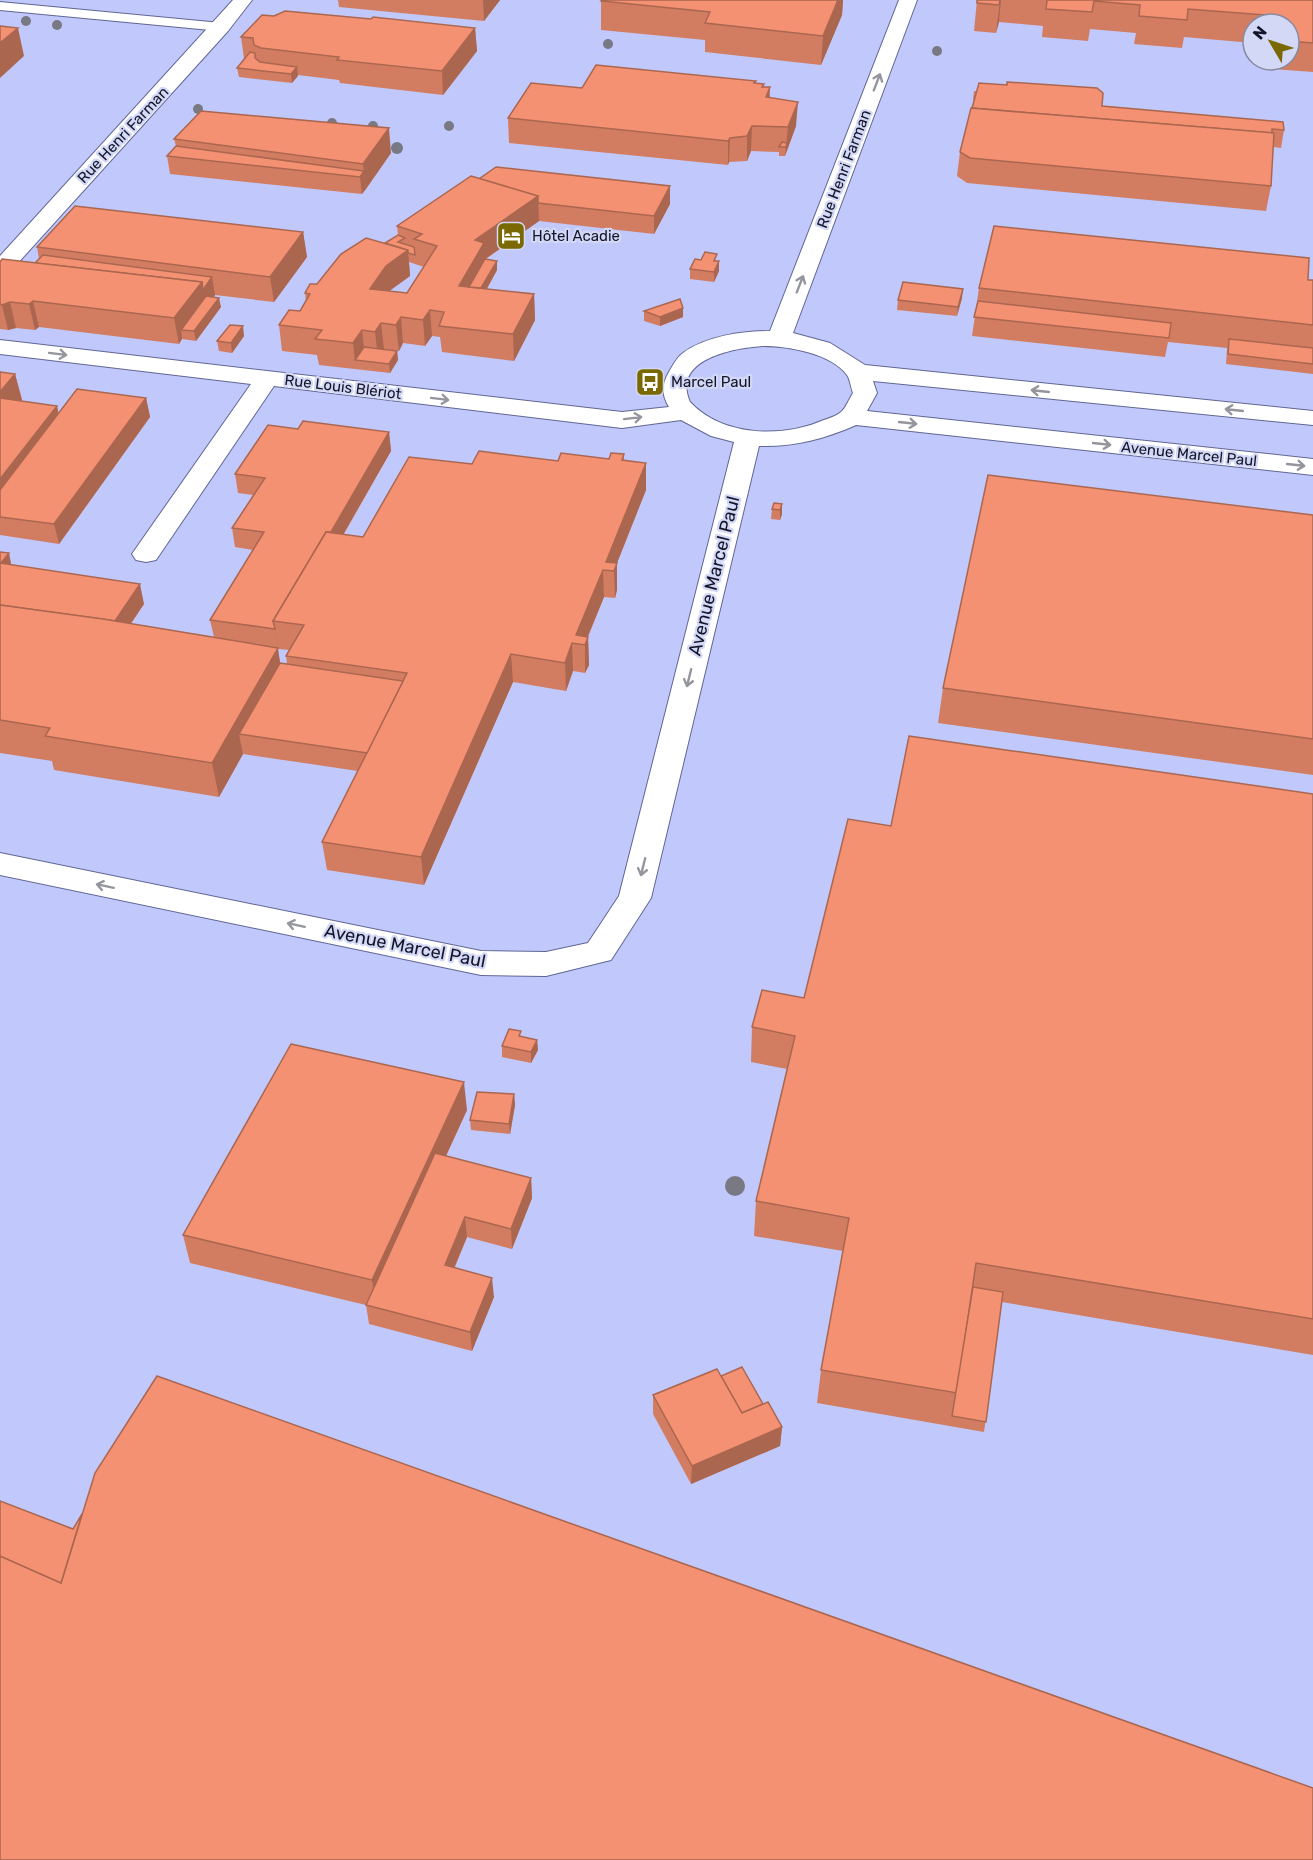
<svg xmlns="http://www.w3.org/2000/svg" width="1313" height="1860" font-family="Rubik,sans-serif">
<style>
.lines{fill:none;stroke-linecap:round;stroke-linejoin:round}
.lane-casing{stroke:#606693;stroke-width:2}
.street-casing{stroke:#606693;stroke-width:2}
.lane{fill:#fff;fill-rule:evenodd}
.street{fill:#fff;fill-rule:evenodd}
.tree{fill:#787982}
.wall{fill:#d27d62;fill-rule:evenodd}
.shaded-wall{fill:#ab6650}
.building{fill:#f49172;stroke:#ab6650;stroke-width:1.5}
.oneway{stroke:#95969d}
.labels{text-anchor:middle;stroke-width:4.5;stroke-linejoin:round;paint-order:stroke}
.far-street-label{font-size:15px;fill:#131526;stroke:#d3d8f7}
.far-poi-label{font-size:15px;fill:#131526;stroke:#d3d8f7;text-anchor:start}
.street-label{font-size:18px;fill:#131526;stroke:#d3d8f7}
</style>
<rect width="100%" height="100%" fill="#c1c9fc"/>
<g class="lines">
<g class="lane-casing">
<path id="lane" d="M0,2l221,21 7,4 -7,4 -221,-21z"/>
</g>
<g class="street-casing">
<g id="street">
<path d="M233,0h19l-24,31 -220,243 -8,2v-20z"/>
<path d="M899,0h18l-124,333 37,10 35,22 448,46v14l-440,-44 4,12 -10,18 446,48v16l-457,-50c-31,14 -63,22 -97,21l-108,452 -40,62 -65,16 -65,-1 -481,-100v-22l481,98 65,1 42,-9 31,-47 115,-454 -23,-6 -30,-16 -59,8 -348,-42 -118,174 -10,2 -10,-2 -4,-6 119,-170 -251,-30v-14l622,72 47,-5c-8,-13 -7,-23 0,-35 4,-7 8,-15 14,-19 23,-17 60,-22 87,-22zM763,346c24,0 68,7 84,29 3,4 4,13 6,18 -4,6 -7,15 -12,19 -5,4 -11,6 -17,8 -41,18 -101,17 -134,-18 -19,-43 44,-54 73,-56z"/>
</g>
</g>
<use href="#lane" class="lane"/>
<use href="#street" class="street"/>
</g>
<g class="tree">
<circle cx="26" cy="21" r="5"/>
<circle cx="57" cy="25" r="5"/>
<circle cx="608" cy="44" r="5"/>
<circle cx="937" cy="51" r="5"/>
<circle cx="198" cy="109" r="5"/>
<circle cx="332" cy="123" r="5"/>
<circle cx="373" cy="126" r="5"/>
<circle cx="449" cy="126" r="5"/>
<circle cx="397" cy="148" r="6"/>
<circle cx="735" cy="1186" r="10"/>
</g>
<g class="wall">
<path d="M338,0h162l-16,21 -145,-14z"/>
<path d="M602,0h241l-1,15 -21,50 -116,-13v-12l-104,-10v-29z"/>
<path d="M977,0h336v72l-41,-3v-9h17v-36h-36v19l-69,-6 -2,11 -48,-4 2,-11 -46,-4 -2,12 -46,-4 1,-11 -44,-4 -3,11 -22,-2z"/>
<path d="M274,16l97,3 104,9 2,23 -34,44 -103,-12 -1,-3 -41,-5 -6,8 -53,-6 -2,-9 7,-9 -3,-22z"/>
<path d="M756,81v2l8,1 -1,3 7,10 26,29 -11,30h-6v-4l-28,-1 -4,10 -18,1 -1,3 -219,-22 -1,-25 74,-30z"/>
<path d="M974,91l310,39 -3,18 -8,-1 -2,39 -5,25 -299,-28 -10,-7 3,-24 14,-52 -1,-1z"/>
<path d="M174,139l217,14 -29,41 -192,-20 -3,-18 9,-10z"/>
<path d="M479,179l191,25 -16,30 -115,-13 -53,38 11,11 -10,19 47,5 1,26 -21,41 -72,-9 -2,-15 -8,-1 -7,10 -22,-3 -4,8 -15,-2 13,2 1,9 -8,13 -71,-8 -2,-10 -35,-4 -3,-26 21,-14 6,-9 -1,-9 12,-9 81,-49 -1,-9zM409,262l15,5 -17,26 -18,-2 21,-15z"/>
<path d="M303,232l4,25 -33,45 -59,-7 -1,2 7,10 -25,34 -14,-2 -3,5 -140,-17 -4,3 -19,-2 -8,2 -8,-1v-67l35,1 4,-4 -2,-12z"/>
<path d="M701,260l18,1v10l-5,11 -24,-3v-10z"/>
<path d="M1308,280h5v94l-87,-10 1,-16 -59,-6 -3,15 -193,-21 7,-48z"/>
<path d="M962,298l-5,18 -60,-6 1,-10z"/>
<path d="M683,308v9l-23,9 -16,-5v-10z"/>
<path d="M244,336l-12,17 -13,-2 -2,-10z"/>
<path d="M0,372l15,2 7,26 -1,1 36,5 1,8 88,-16 4,19 -91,127 -59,-9z"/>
<path d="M298,429l91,3 2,19 -47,83 19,3 109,-73 137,-5 15,-5v7l22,29 -29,73v27l-2,8 -11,-1 -16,40 1,28 -4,8 -12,-2 -7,20 -53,-9 -89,203 -97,-15 -5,-28 36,-71 -115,-17 -24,43 -165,-27 -2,-9 -52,-8v-201l11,11 -1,2 134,39 -13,20 83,13 -4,-17 43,-70 -18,-3 -3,-19 21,-33 -15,-2 -3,-19zM278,649l11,1 -3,6 1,8 -7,-1z"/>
<path d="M782,504v10l-2,6 -9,-1 1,-10z"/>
<path d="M1313,515v260l-375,-52 5,-35z"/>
<path d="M1313,794v561l-311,-53 -18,130 -167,-29 4,-33 22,-119 -89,-15 2,-35 31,-132 -36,-7 1,-35 52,-29 87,-172z"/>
<path d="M521,1037l16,3 1,10 -7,13 -29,-6v-11z"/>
<path d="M514,1094l1,11 -5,29 -39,-4 -1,-10z"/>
<path d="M467,1110l-21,46 85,22 1,20 -20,51 -45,-12 -12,30 39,30 -22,54 -103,-27 -3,-19 -176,-42 -7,-28z"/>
<path d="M721,1376l42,28 19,23 -2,19 -89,38 -38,-70v-19z"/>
</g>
<g class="shaded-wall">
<path d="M483,0h17l-16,21z"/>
<path d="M838,0h5l-1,15 -21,50 2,-29z"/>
<path d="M1000,0h1l-2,22 -3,11z"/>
<path d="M18,28l6,28 -24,22v-35z"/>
<path d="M475,28l2,23 -34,44 -1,-24z"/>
<path d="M297,67l1,9 -6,7 -1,-9z"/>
<path d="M770,87l-1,24 -3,-14z"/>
<path d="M798,102l-2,24 -11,30 3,-29z"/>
<path d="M752,126l-1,25 -4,10v-25z"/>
<path d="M389,128l2,25 -25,36 -3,-25z"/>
<path d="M730,138l-1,24 -1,3v-24z"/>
<path d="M364,171l2,18 -4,5 -2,-17z"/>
<path d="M670,186v18l-16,30v-18z"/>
<path d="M538,196l1,25 -54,38 -19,44 -7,-17 16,-46z"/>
<path d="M303,232l4,25 -33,45 -4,-25z"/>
<path d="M408,250l2,26 -22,16 -18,-3 16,-23z"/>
<path d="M497,261v9l-24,43 -1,-9z"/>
<path d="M719,261v10l-5,11v-10z"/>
<path d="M212,277l3,18 -26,36 -8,-1 1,9 -3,5 -5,-26 28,-36z"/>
<path d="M963,289l-1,9 -5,18 1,-9z"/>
<path d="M534,294l1,26 -21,41 -1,-27z"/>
<path d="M219,298l2,9 -25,34 -2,-10z"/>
<path d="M33,301l6,26 -4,3 -6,-26z"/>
<path d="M10,302l6,26 -8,2 -6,-25z"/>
<path d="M683,308v9l-23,9v-9z"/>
<path d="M430,310l2,26 -7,10 -2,-26z"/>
<path d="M401,317l2,26 -4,8 -3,-26z"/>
<path d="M381,323l3,26 -6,9 -3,-26z"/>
<path d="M243,326l1,10 -12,17 -1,-10z"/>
<path d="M362,330l3,26 -10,4 1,10 -3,-27z"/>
<path d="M397,351l1,9 -8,13 -1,-9z"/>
<path d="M15,374l7,26 -20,24 -2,-9v-23z"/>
<path d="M146,398l4,19 -91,127 -5,-20z"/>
<path d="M57,406l6,27 -63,58v-12z"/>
<path d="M389,432l2,19 -99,172 -13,-2z"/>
<path d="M646,463v27l-29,73v27l-2,8 -1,-27 -8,-9z"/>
<path d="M782,504v10l-2,6v-10z"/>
<path d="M9,553l2,10 -11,16v-14z"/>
<path d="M603,570l1,27 -20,48 -8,-10z"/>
<path d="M140,584l4,20 -34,49 -4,-19z"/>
<path d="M275,629l8,53 -44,52 4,20 -24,43 -7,-34 66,-115z"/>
<path d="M588,637l1,28 -4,8v-28z"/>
<path d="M572,643l1,28 -7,20 -1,-28z"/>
<path d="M511,654l2,28 -89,203 -3,-28z"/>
<path d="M537,1040l1,10 -7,13v-11z"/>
<path d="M464,1082l3,28 -91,198 -4,-28z"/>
<path d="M514,1094l1,11 -5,29 -1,-10z"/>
<path d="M531,1178l1,20 -20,51 -1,-20z"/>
<path d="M465,1217l2,20 -20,47 -2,-19z"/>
<path d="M492,1278l2,19 -22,54 -2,-19z"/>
<path d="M782,1427l-2,19 -89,38 1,-18z"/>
</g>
<g class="building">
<path d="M602,0h236l-15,36 -118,-13 5,-11 -109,-11z"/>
<path d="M977,0h23l-1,5 -22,-2z"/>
<path d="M1047,0h266v43l-24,-2v-17h-11v-8l-90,-7 -1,11 -48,-4 1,-11 -46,-4 -2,11 -46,-3z"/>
<path d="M285,11l86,8 2,-2 102,11 -33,43 -105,-11 2,-3 -78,-9 -7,-3 -1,-7 -12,-1 21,-22 12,1z"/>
<path d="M0,26l18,2 -18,15z"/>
<path d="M250,52l5,1v5l5,4 37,5 -6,7 -54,-6z"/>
<path d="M596,65l160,16 -2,2 10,1 -2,3h8l-4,10 32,5 -10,25 -36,-1 -5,10 -17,2 -2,3 -220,-23 23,-35 51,5z"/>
<path d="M1007,82l90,6 6,5 -1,13 181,16 1,8 -12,-1v4l-300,-25 7,-25 28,2z"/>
<path d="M971,108l303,25 -3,53 -301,-28 -10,-6z"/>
<path d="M201,111l188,17 -26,36 -189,-25z"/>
<path d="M782,142l5,1 -1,4h-7z"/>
<path d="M176,146l188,25 -4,6 -193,-21z"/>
<path d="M496,167l174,19 -16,30 -116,-13v-7l-59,-17z"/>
<path d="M471,176l67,20 -63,44 9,3 -25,43 75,8 -21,40 -74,-8 5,-14 -14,-2 -7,10 -22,-3 -5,8 -15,-2 -6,9 -13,-2 -9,13 -38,-4 7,-9 -43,-5 10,-15 11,1 10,-17 -5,-1 5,-9h7l24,-30 25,-16 42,12 -22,16 -16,23 37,4 30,-47 -23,-7 8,-5 -25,-8z"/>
<path d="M75,206l228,26 -33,45 -233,-30z"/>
<path d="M994,226l315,32 -1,22h5v45l-334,-37z"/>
<path d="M398,235l7,3 -7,4 16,5 1,8 -7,-2v-3l-23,-7z"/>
<path d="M705,252l12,2 -3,7h5l-5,11 -24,-3 5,-10 6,1z"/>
<path d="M43,255l169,22 -9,13 -1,-8 -167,-19z"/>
<path d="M2,259l200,23 -28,36 -141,-17 -4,3 -19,-2 -8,3 -2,-1v-42z"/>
<path d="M485,259l12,2 -16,27 -12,-1z"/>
<path d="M903,282l60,7 -5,18 -60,-7z"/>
<path d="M206,296l13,2 -25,33 -13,-1z"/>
<path d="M680,299l3,9 -23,9 -16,-6z"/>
<path d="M978,301l193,22 -2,15 -195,-21z"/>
<path d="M230,325l13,1 -12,17 -14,-2z"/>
<path d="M1229,339l84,9v16l-85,-10z"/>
<path d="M364,347l33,4 -8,13 -34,-4z"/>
<path d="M0,372l15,2 -15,18z"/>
<path d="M77,389l69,9 -92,126 -54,-7v-27z"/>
<path d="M0,398l57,8 -57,73z"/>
<path d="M303,421l86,11 -58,100h-5l-53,89 2,8 -65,-9 54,-88 -32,-4 33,-50 -30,-4 33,-49 30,4z"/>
<path d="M479,451l79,10 3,-8 48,6 2,-6 13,1 -2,6 24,3 -40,99 11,1 -3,8 -11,-1 -27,65 12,2 -3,8 -13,-2 -7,20 -54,-9 -90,203 -99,-15 85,-169 -121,-17 18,-31 -31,-4 53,-89 37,5 46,-80 63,7z"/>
<path d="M988,475l325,40v224l-370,-51z"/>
<path d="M774,503l8,1 -2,6 -8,-1z"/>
<path d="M0,552l9,1 -8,10h-1z"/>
<path d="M0,563l140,21 -25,37 -115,-16z"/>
<path d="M0,605l103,14 175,29 -66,115 -167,-27 5,-8 -50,-8z"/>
<path d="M280,663l123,18 -36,72 -128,-19z"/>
<path d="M909,736l404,58v525l-337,-56 -19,130 -136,-23 28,-152 -93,-17 39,-165 -43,-9 10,-37 42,8 44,-179 43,7z"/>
<path d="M509,1029l12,2 -2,5 18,4 -6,12 -29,-6z"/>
<path d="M291,1044l173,38 -92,198 -189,-45z"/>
<path d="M477,1092l37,2 -5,30 -39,-4z"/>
<path d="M435,1153l96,25 -20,51 -46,-12 -20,48 47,13 -22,54 -104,-27z"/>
<path d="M973,1287l30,5 -17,130 -34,-6z"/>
<path d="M742,1367l21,37 -21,9 -21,-37z"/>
<path d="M717,1369l25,44 26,-11 14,25 -90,39 -39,-71z"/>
<path d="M157,1376l1156,412v72h-1313v-304l61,27 34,-110z"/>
<path d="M0,1501l73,28 9,-15 -21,69 -61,-27z"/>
</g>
<defs><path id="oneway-shaft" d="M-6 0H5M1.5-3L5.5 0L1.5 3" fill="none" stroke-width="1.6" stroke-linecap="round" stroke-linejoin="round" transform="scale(1.5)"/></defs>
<g class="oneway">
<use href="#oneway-shaft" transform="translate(877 82) rotate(-69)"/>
<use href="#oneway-shaft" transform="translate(800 284) rotate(-69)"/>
<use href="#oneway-shaft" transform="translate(58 354) rotate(7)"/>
<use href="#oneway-shaft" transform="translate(1040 391) rotate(-174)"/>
<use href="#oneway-shaft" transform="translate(440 399) rotate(7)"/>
<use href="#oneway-shaft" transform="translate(1234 410) rotate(-174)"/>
<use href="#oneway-shaft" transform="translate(633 418) rotate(-7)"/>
<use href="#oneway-shaft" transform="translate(908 423) rotate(6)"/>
<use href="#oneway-shaft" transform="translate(1102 444) rotate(6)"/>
<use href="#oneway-shaft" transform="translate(1296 465) rotate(6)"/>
<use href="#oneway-shaft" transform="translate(689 678) rotate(104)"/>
<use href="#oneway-shaft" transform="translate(643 867) rotate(104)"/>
<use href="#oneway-shaft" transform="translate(105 886) rotate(-168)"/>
<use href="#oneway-shaft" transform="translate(296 925) rotate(-168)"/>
</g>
<defs>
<g id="hotel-square" transform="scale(1.5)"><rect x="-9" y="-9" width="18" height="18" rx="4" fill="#7a6900" stroke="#d3d8f7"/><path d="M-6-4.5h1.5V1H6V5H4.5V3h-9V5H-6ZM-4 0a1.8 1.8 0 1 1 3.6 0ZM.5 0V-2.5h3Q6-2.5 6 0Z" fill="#fff"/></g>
<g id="bus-square" transform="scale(1.5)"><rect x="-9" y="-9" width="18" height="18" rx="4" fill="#7a6900" stroke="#d3d8f7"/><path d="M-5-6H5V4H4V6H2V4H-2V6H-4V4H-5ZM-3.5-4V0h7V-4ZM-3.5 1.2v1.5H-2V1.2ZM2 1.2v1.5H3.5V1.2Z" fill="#fff"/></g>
</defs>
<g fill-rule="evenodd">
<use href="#hotel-square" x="511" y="236"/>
<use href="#bus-square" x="650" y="382"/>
</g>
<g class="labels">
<g class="far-street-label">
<text transform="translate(123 135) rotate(-47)" y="5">Rue Henri Farman</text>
<text transform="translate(844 169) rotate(-69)" y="5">Rue Henri Farman</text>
<text transform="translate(343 387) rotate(7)" y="5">Rue Louis Blériot</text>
<text transform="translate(1189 454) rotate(6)" y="5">Avenue Marcel Paul</text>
</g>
<g class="far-poi-label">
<text x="532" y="241">Hôtel Acadie</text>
<text x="671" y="387">Marcel Paul</text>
</g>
<g class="street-label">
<text transform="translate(714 576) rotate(-76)" y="6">Avenue Marcel Paul</text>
<text transform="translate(405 946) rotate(11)" y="6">Avenue Marcel Paul</text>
</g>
</g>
<g transform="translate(1271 42) rotate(309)"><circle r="28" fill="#d3d8f7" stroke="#868aa3" stroke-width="1.5"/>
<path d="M0-4.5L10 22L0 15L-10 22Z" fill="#7a6900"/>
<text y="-9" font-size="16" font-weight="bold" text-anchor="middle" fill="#131526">N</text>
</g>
</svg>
